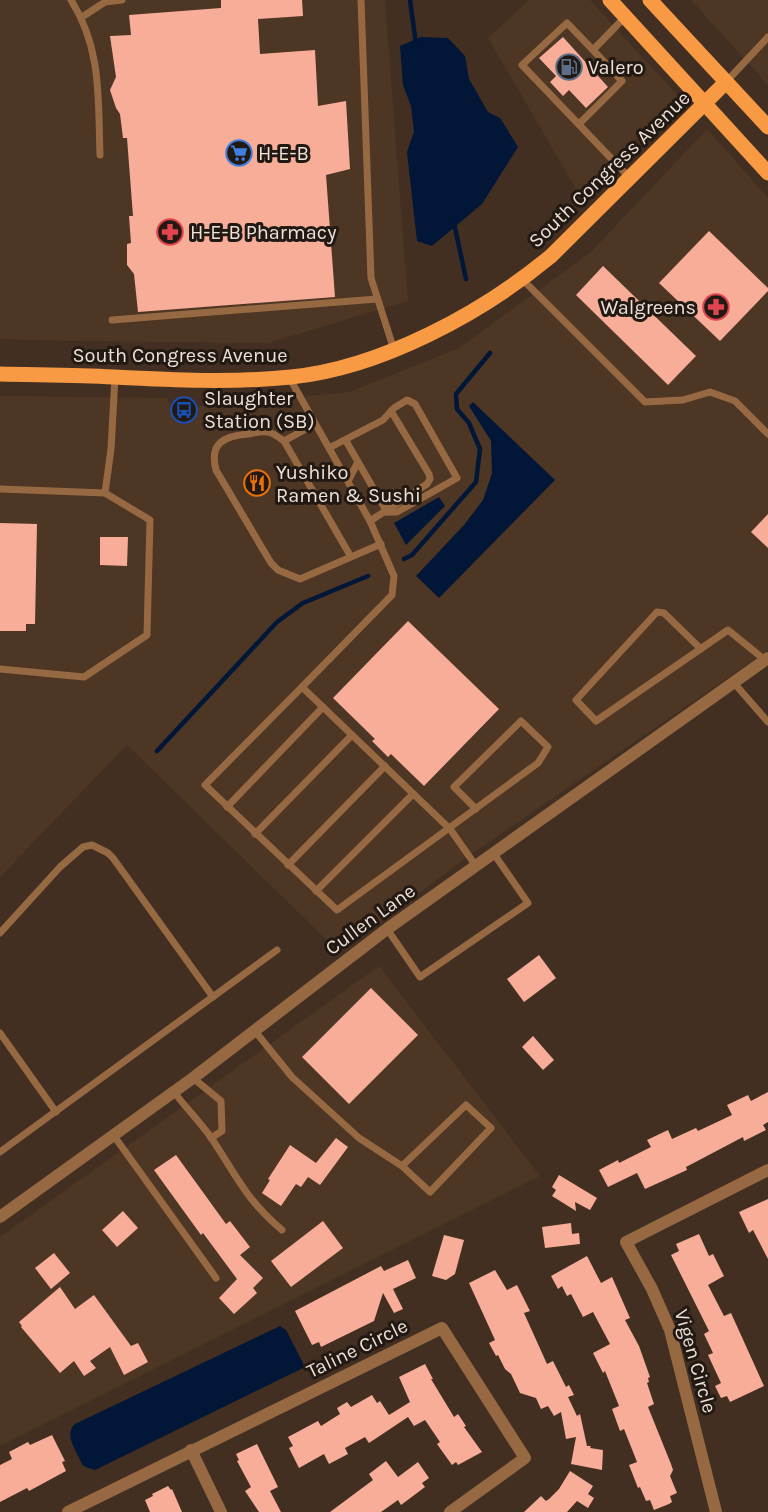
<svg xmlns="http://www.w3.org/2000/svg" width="768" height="1512" font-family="Karla,sans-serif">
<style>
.built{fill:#4e3624}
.water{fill:#021637}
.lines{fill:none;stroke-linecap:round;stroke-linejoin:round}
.stream{stroke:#021637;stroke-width:4.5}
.building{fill:#f8ad99}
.service{stroke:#976943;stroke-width:7}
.minor{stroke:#976943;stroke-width:12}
.primary{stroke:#f89a43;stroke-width:15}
.labels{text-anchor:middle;stroke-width:6;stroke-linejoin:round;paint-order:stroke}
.poi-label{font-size:20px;fill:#ede1d8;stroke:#221913;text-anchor:start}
.street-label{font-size:20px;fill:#ede1d8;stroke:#221913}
</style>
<rect width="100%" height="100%" fill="#422f21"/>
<g class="built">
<path d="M0,0h385l23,301 -140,42 -192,-2 -76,-2z"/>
<path d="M529,0h61l89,97 -100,97 -91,-156z"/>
<path d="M691,0h77v85z"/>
<path d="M707,129l61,69v452l-295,203 -134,99 -212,-207 -127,132v-481l167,2 6,11 176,-17 110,-44 132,-96z"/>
<path d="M379,966l161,210 -540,270v-209z"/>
</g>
<g class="water">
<path d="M421,37l27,1 17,18 4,23 19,33 12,6 18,29 -36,57 -50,42 -15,-5 -10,-89 7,-20 -3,-26 -8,-21 -3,-39z"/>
<path d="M473,402l82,78 -116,118 -23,-22 48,-51 19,-25 9,-27 -1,-32 -22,-35z"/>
<path d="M439,497l6,9 -39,39 -12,-22z"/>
<path d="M280,1326l6,4 18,35 -1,3 -208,102 -10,-3 -3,-3c-5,-12 -19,-30 -7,-40z"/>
</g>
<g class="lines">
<g class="stream">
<path d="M410,0l6,44"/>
<path d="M454,223l12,56"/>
<path d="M404,559l8,-4 64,-73 4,-33 -11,-26 -12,-14 -1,-15 34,-41"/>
<path d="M157,751l120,-129 26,-19 65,-27"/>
</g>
</g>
<g class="building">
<path d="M221,0h81l1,16 -45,3 2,35 55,-4 3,56 28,-5 4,68 -24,6 9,122 -197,15 -4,-38 -7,-9v-21l4,-1 -2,-27h4l-6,-78h-4l-3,-24 -4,-6 -6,-18 6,-13 -6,-41 21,-1 -2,-20 92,-7z"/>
<path d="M563,37l45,50 -22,21 -17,-18 -6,6 -13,-14 6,-6 -17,-18z"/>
<path d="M709,231l59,57v3l-48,50 -61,-58z"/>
<path d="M603,266l93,90 -28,29 -92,-90z"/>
<path d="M768,514v34l-17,-16z"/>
<path d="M0,523l37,1 -2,100h-9v7h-26z"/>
<path d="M100,537h28l-1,29 -27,-1z"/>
<path d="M408,621l91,88 -75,77 -33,-32 -3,3 -16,-16 3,-2 -42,-41z"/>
<path d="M539,955l17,23 -32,24 -17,-23z"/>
<path d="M371,988l47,47 -69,69 -47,-47z"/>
<path d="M533,1036l21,24 -11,10 -21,-23z"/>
<path d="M768,1092v30l-5,3 3,5 -22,11 -1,-4 -57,30 1,3 -42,19 -8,-16 -29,14 -9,-17 19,-10 1,3 32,-16 -4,-7 21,-10 4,9 24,-11 2,3 34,-16 -5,-10 21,-10 3,6z"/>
<path d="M336,1138l12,9 -28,38 -12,-8 -7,10 -5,-3 -15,22 -19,-13 8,-13 -2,-1 22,-34 26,18z"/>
<path d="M176,1155l50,69 4,-3 20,26 -10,8 23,23 -10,10 4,5 -23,21 -15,-16 18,-19 -34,-46 -2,2 -47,-65z"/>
<path d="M559,1175l38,23 -7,12 -15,-8 1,9 -24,-15 4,-6 -4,-3z"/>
<path d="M768,1199v60l-15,-29 -4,3 -10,-21z"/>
<path d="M123,1211l15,17 -21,19 -15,-17z"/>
<path d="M323,1221l20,27 -52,39 -20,-26z"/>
<path d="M571,1223l1,11 7,-1 1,11 -35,4 -3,-21z"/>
<path d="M699,1234l10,22 4,-2 11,22 -16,9 16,31 7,-3 33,73 -34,16 -3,-6 -6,2 -6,-12 6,-3 -13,-28 5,-2 -9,-19 5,-3 -38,-76 8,-4 -3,-7z"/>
<path d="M444,1235l20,5 -9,34 -9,6 -14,-4z"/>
<path d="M54,1253l16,20 -19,16 -16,-21z"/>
<path d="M587,1256l14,27 11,-6 18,41 -5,2 14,26 11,31 -2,1 1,4 -2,1 7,21 -6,3 23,57 2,6 -3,6 7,17 -7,3 2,6 -3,2 -15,6 -4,-10 -4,1 -6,-14 -2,1 -9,-23 8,-3 -13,-33 -4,2 -8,-22 7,-3 -14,-35 -2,2 -10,-20 17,-9 -17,-32 -10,5 -12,-23 -4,2 -5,-10 -4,3 -7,-13z"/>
<path d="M408,1260l8,18 -23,11 10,20 -9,4 -11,-20 -9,28 -53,26 -2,-5 -7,3 -17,-34 86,-45 3,5z"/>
<path d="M495,1270l12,20 10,-5 13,26 -6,2 23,51 6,-3 13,26 3,-2 5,10 -6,2 9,19 3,-2 7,32h4l-1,2 13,2 -1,20 -31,-6 5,-27 -10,2 -5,-27 -7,4 -6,-10 -7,3 -5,-11 -16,-5 -9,-19 -6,-5 -7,-14 -2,1 -7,-13 6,-3 -26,-57z"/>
<path d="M60,1287l15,22 19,-14 37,51 7,-3 10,19 -24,13 -14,-28 -20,14 6,7 -12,8 -10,-15 -14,12 -39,-46 1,-1 -3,-4z"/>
<path d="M425,1364l8,15h-2l23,38 4,-3 8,12 -2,1 18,25 -24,13 -2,-3 -4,3 -15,-21 3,-2 -15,-22 -11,6 -6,-9 -39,26 -4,-6 -20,11 3,6 -19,10 -5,-10 -25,14 -10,-20 4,-2 -5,-9 30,-16 3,5 19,-12 -3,-6 10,-6 4,5 21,-12 5,8 3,-2 9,14 21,-13 -11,-25z"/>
<path d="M52,1435l13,26 -3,1 4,9 -37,20 -2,-3 -27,14v-37l12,-6 -3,-7 19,-10 2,3z"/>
<path d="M257,1444l21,43 -8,4 11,21h-22l-14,-21 6,-4 -14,-26 2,-1 -3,-6z"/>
<path d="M386,1461l12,16 20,-15 11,16 -7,5 3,4 -24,18 -3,-5 -17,12h-51l43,-32 -4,-6z"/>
<path d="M570,1471l23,15 -5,8 6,4 -6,10 -11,-7 -10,11h-43l17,-16 5,5 3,-2 10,-10z"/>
<path d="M168,1486l3,4 1,-1 10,23h-32l-5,-12 8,-4 -1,-2z"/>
</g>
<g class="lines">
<g class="service">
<path d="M71,0c31,49 27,99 29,155"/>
<path d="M361,0l10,278 23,72"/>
<path d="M82,17l23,-15 17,-2"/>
<path d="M625,17l-32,33 -26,-27 -45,42 107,112"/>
<path d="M726,82l42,-45"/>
<path d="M579,124l43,-43 -29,-31"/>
<path d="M523,280l122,122 38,-2 27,-8 25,9 33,33"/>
<path d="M112,320l265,-21"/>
<path d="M289,377l81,144 24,55 -2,19 -90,92"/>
<path d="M284,441l31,-17"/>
<path d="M346,441l41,71"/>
<path d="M329,448l54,-28 11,-12 13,-8 8,4 42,74 -60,34h-10"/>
<path d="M348,481l10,-19"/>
<path d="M0,489l105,4 6,-44 4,-72"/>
<path d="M370,521l57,-37 3,-5 -1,-5 -38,-63"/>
<path d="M351,557l-67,-116c-5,-3 -11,-9 -17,-9 -6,-1 -13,1 -19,2 -24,2 -39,9 -32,36l55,93 7,7 22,9 81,-35"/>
<path d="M701,649l-37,-36 -7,-1 -81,88 20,21 132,-91 37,30"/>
<path d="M0,669l84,8 63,-42 3,-115 -45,-27"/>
<path d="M734,683l34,39"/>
<path d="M227,807l96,-100"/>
<path d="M476,809l-22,-22 67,-66 27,26 -10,16 -201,147 -132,-125 97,-98 148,142 26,37"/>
<path d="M255,834l97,-99"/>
<path d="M288,865l97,-99"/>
<path d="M316,891l97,-97"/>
<path d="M387,929l33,48 108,-74 -34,-49"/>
<path d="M0,933l60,-66 23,-20 9,-2 16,8 5,5 100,139"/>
<path d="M254,1030l38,47 67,61 43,28 28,26 61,-64 -25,-23 -64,61"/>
<path d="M0,1033l56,79"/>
<path d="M193,1078l28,23 1,30 -11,7"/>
<path d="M174,1092c12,16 27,31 38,47 24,36 35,62 70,91"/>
<path d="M114,1136l102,142"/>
<path d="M0,1152l277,-202"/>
</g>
<g class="minor">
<path d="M0,1217l193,-139 194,-149 381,-271"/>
<path d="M191,1450l30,62"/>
<path d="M68,1512l374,-184 83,130 -75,54"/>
<path d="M716,1512l-46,-182 -18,-41 -26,-47 142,-72"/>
</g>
<g class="primary">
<path d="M610,0l158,173"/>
<path d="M650,0l118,127"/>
<path d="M0,374c38,1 76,1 114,3 58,3 118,6 177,0 90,-9 191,-64 260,-121l175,-174"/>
</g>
</g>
<defs>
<g id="fuel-ring" transform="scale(1.35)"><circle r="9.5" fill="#221913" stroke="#5c6f8a" stroke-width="1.5"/><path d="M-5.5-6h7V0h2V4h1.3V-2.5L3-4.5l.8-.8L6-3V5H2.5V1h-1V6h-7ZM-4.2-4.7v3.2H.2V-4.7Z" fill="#5c6f8a"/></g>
<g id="supermarket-ring" transform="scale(1.35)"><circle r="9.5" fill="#221913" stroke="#3f7fe0" stroke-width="1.5"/><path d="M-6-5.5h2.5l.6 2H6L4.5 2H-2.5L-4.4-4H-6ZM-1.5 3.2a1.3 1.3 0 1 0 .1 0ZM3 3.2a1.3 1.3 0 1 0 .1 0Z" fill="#3f7fe0"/></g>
<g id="pharmacy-ring" transform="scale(1.35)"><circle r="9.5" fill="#221913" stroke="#e0444e" stroke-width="1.5"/><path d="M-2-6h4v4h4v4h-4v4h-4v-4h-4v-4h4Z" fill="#e0444e"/></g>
<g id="bus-ring" transform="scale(1.35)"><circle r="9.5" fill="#221913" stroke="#1a4fb4" stroke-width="1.5"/><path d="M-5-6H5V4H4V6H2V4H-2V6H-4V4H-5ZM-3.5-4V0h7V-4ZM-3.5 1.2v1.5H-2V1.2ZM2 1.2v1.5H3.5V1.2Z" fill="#1a4fb4"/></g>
<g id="restaurant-ring" transform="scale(1.35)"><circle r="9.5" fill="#221913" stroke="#e8710a" stroke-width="1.5"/><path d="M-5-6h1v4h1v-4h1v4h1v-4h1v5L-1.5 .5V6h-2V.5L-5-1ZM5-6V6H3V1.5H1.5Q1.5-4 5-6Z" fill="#e8710a"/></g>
</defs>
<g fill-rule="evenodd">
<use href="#fuel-ring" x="569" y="67"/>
<use href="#supermarket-ring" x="239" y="153"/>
<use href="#pharmacy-ring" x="170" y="232"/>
<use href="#pharmacy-ring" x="716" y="307"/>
<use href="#bus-ring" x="184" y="410"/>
<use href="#restaurant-ring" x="257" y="483"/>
</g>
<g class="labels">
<g class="poi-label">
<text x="588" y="74">Valero</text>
<text x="258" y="160">H-E-B</text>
<text x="190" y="239">H-E-B Pharmacy</text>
<text x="696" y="314" text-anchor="end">Walgreens</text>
<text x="204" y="405">Slaughter<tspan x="204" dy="23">Station (SB)</tspan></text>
<text x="276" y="479">Yushiko<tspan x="276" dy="23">Ramen &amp; Sushi</tspan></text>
</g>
<g class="street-label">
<text transform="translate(609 169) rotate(-44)" y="7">South Congress Avenue</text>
<text x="180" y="362">South Congress Avenue</text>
<text transform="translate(370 919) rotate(-36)" y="7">Cullen Lane</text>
<text transform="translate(357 1348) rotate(-26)" y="7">Taline Circle</text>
<text transform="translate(696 1361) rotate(74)" y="7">Vigen Circle</text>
</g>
</g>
</svg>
